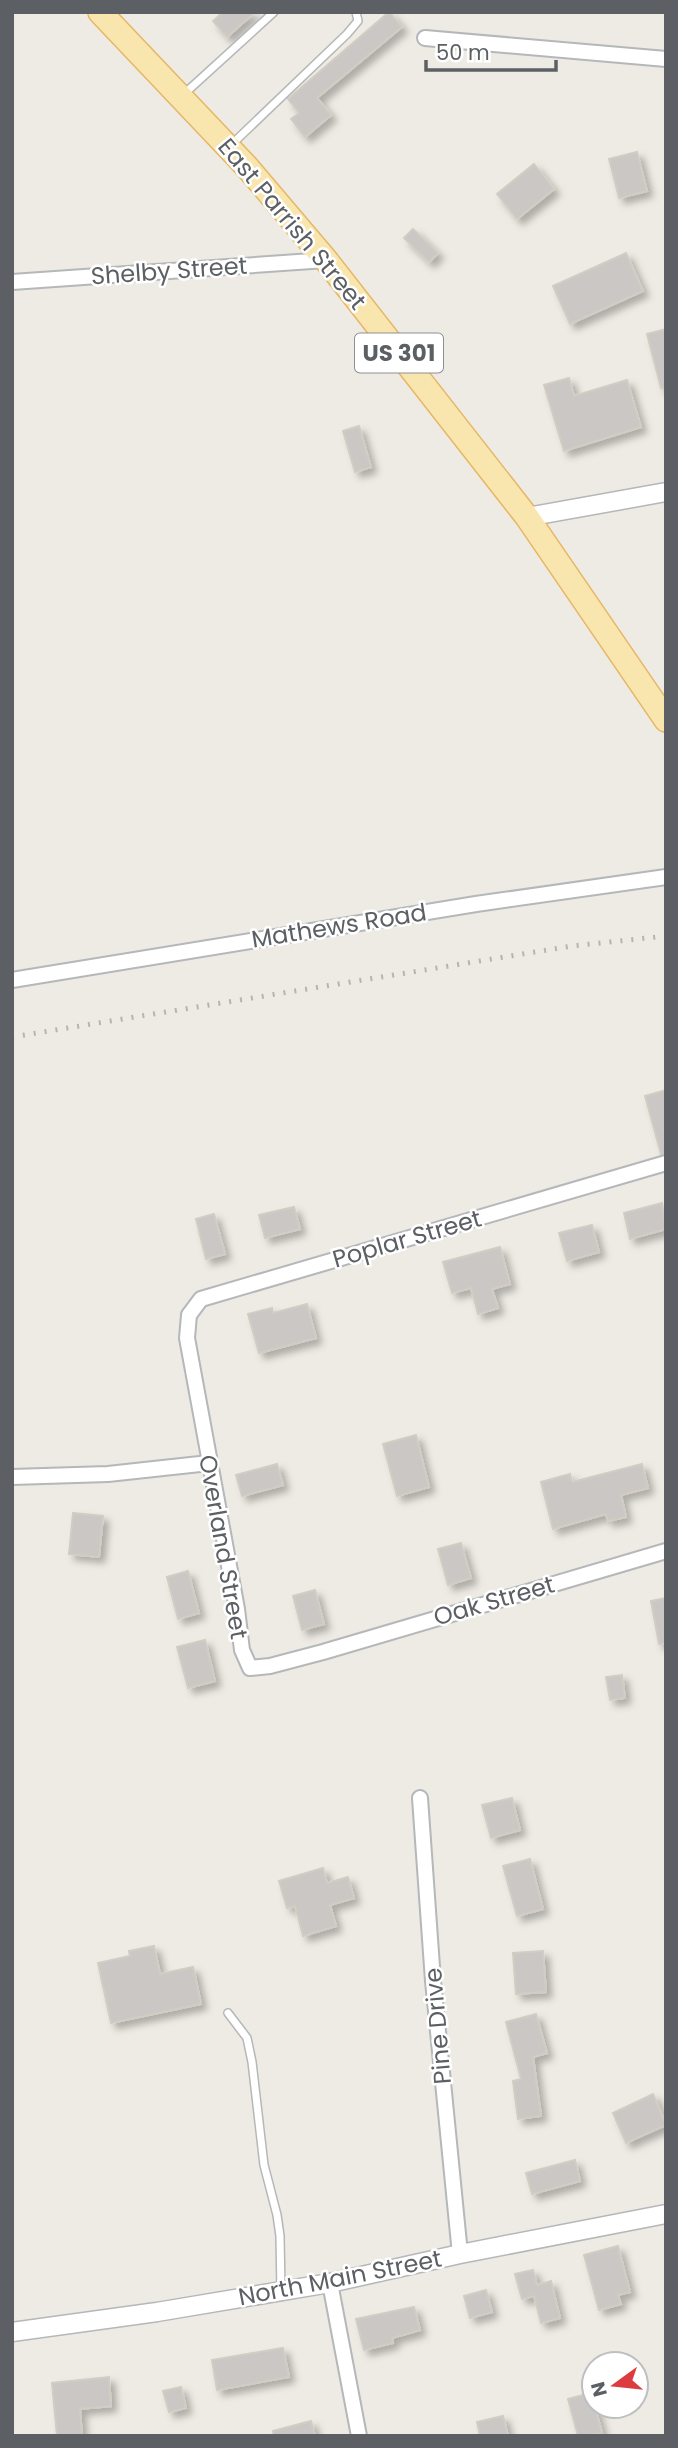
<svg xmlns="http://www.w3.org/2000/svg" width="678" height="2448" font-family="Poppins,sans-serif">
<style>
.building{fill:#cbc7c4;stroke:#d2ccc3;stroke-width:2;filter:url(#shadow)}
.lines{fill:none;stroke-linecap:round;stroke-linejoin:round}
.service-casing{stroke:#b5b7ba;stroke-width:10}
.minor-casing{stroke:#b5b7ba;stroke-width:18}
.tertiary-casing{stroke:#b5b7ba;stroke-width:21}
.primary-casing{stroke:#e7b664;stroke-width:26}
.service{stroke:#fff;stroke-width:7}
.minor{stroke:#fff;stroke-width:14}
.tertiary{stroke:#fff;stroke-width:18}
.primary{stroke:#f9e6ae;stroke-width:23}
.rail{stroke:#b3b4b4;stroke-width:5;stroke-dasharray:2 9;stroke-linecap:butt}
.labels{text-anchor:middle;stroke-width:5;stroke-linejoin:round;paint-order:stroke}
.shield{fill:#fff;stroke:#8d9092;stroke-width:2}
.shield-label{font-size:23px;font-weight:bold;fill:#5c6064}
.street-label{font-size:24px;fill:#5c6064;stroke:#fff}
</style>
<defs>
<filter id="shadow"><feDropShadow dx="5.5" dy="5.5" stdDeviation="3.5" flood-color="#0004"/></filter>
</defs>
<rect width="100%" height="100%" fill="#eeebe4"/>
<g class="building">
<path d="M223,12h32l-28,25 -14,-16z"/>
<path d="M389,12l13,15 -85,71 14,17 -26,22 -14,-18 8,-6 -11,-14z"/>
<path d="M637,152l10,39 -28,7 -10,-39z"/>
<path d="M534,164l20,25 -37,30 -20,-25z"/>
<path d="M413,229l25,24 -9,9 -25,-24z"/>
<path d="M626,253l17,38 -73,33 -17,-38z"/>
<path d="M666,329v59h-5l-14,-54z"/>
<path d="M569,378l5,18 53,-16 14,47 -77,24 -20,-66z"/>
<path d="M359,426l12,41 -16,5 -12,-41z"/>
<path d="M666,1090v64h-5l-16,-58z"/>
<path d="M662,1203l4,26 -36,10 -6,-26z"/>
<path d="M294,1207l6,22 -35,9 -6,-23z"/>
<path d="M214,1214l11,40 -19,5 -10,-40z"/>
<path d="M592,1225l7,27 -32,9 -8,-28z"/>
<path d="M500,1247l10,37 -18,5 6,19 -20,6 -7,-26 -19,5 -9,-31z"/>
<path d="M307,1304l9,34 -57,15 -11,-39 24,-6 1,5z"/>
<path d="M416,1435l13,52 -32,9 -14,-52z"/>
<path d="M277,1464l6,21 -41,11 -6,-21z"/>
<path d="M642,1464l6,24 -27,7 5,22 -18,4 -2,-7 -53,15 -12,-47 29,-8 2,8z"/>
<path d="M73,1513l30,3 -4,41 -30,-3z"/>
<path d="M461,1543l10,35 -23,7 -10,-36z"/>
<path d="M188,1571l11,42 -21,6 -11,-42z"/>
<path d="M315,1590l9,34 -22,6 -9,-34z"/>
<path d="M666,1598v45l-7,1 -8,-43z"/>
<path d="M205,1640l10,41 -27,7 -11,-41z"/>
<path d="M622,1675l3,23 -15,2 -4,-23z"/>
<path d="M512,1798l8,32 -29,8 -9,-33z"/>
<path d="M530,1859l13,50 -26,7 -14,-50z"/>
<path d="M323,1868l4,15 21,-6 6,21 -24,7 6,21 -33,10 -8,-30 -8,2 -8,-27z"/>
<path d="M154,1946l6,28 33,-7 8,37 -90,19 -13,-60 32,-7 -1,-5z"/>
<path d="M543,1951l3,41 -30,2 -3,-41z"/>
<path d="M536,2014l11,39 -14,4 8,59 -23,3 -5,-38 8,-2 -15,-57z"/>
<path d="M653,2094l13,31 -40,18 -13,-30z"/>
<path d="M575,2160l5,21 -48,13 -6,-21z"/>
<path d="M618,2246l12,46 -12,3 3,9 -22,6 -15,-55z"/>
<path d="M533,2270l4,15 14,-4 9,37 -19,5 -7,-27 -12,3 -7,-25z"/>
<path d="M486,2290l6,22 -22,6 -6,-22z"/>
<path d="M414,2307l6,23 -28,8 1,5 -29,7 -8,-31z"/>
<path d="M283,2348l6,29 -72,13 -5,-30z"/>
<path d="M109,2377l2,29 -31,3 2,27h-25l-5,-53z"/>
<path d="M181,2387l5,21 -17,4 -6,-21z"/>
<path d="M591,2393l11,40 -24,3 -10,-37z"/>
<path d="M503,2416l5,20h-28l-3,-14z"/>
<path d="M311,2421l4,15h-41l-1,-5z"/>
</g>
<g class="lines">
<g class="service-casing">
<g id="service">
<path d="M184,94l90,-82"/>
<path d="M230,146l117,-112 11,-13 -2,-9"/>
<path d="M228,2013l19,25 5,24 12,103 13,50 3,21 1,55"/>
</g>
</g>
<g class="minor-casing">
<g id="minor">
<path d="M425,38l241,21"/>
<path d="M12,282l314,-22"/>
<path d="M12,980l464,-76 190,-27"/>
<path d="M666,1163l-465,136 -12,16 -2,23 50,271 5,41 8,18 20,-2 53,-14 343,-101"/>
<path d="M12,1477l96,-3 101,-11"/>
<path d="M420,1798l13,183 27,273"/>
<path d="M330,2283l29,153"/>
</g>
</g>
<g class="tertiary-casing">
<g id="tertiary">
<path d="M527,517l139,-25"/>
<path d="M12,2332l145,-20 173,-29 130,-29 206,-40"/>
</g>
</g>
<g class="primary-casing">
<path id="primary" d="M100,12l147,155 79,93 201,257 139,203"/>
</g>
<use href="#service" class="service"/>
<use href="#minor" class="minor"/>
<use href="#tertiary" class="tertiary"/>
<use href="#primary" class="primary"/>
<path class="rail" d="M12,1037l560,-91 94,-10"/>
</g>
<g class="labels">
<rect class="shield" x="355" y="333.5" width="88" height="39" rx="5"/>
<g class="shield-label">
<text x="399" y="361">US 301</text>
</g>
<g class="street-label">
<text transform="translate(292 224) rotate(50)" y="8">East Parrish Street</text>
<text transform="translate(169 271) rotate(-4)" y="8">Shelby Street</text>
<text transform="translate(339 926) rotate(-9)" y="8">Mathews Road</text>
<text transform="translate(407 1239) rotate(-16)" y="8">Poplar Street</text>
<text transform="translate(223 1547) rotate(80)" y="8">Overland Street</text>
<text transform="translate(494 1601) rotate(-16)" y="8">Oak Street</text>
<text transform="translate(438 2026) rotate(-95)" y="8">Pine Drive</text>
<text transform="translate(340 2278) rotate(-11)" y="8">North Main Street</text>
</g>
</g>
<rect width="678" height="2448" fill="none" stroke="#5c6064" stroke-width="28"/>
<g transform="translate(615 2385) rotate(255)"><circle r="33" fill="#ffffff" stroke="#bebfc1" stroke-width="2"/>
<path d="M0-5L12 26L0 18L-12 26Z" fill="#dc3c3f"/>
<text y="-10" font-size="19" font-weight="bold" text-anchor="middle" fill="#5c6064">N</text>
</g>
<path d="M426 60v10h130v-10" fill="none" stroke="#5c6064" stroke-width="3.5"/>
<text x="436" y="60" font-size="21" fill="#5c6064" stroke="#ffffff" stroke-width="5" paint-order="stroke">50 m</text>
</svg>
